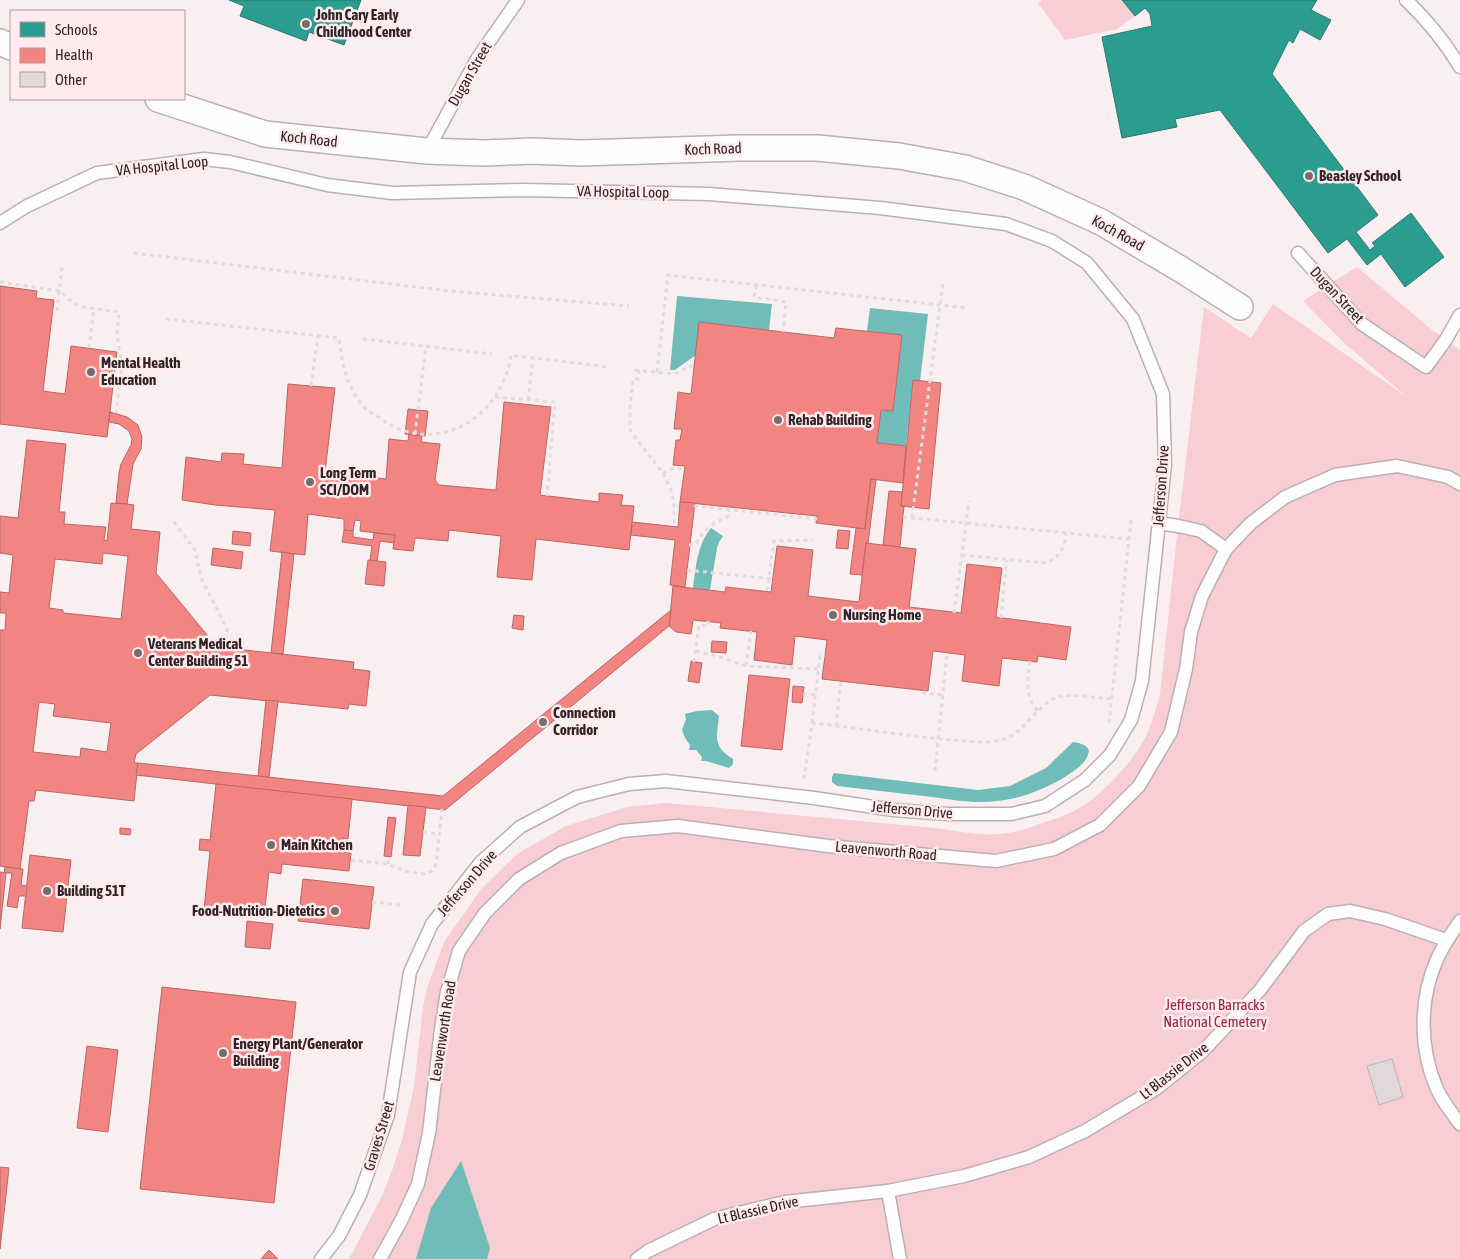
<svg xmlns="http://www.w3.org/2000/svg" width="1460" height="1259" font-family="'Asap Condensed',sans-serif">
<style>
.green{fill:#f8cdd4}
.water{fill:#6fbcb9}
.pier{fill:#faeff0}
.schools{fill:#2a9d8f;stroke:#2c7970}
.health{fill:#f28482;stroke:#b86766;fill-rule:evenodd}
.building{fill:#e3d8d9;stroke:#bfb5b6}
.lines{fill:none;stroke-linecap:round;stroke-linejoin:round}
.lane-casing{stroke:#bab0b1;stroke-width:15}
.street-casing{stroke:#bab0b1;stroke-width:28}
.path{stroke:#e1ddde;stroke-width:3;stroke-dasharray:4 4;stroke-linecap:butt}
.lane{stroke:#fefdfd;stroke-width:12}
.street{stroke:#fefdfd;stroke-width:25}
.path-bridge{stroke:#e1ddde;stroke-width:3;stroke-dasharray:4 4;stroke-linecap:butt}
.poi-dot{fill:#776b6d;stroke:#ffeaed;stroke-width:2}
.labels{text-anchor:middle;stroke-width:5;stroke-linejoin:round;paint-order:stroke}
.poi-label{font-size:15px;font-weight:bold;fill:#302426;stroke:#ffeaed;text-anchor:start}
.street-label{font-size:15px;fill:#302426;stroke:#ffeaed}
.park-label{font-size:15px;fill:#992348;stroke:#ffeaed}
</style>
<rect width="100%" height="100%" fill="#faeff0"/>
<g class="green">
<path d="M1042,0h80l13,16 -18,13 -52,11 -27,-37z"/>
<path d="M1357,267l74,62 29,21v909h-1111l33,-63 11,-28 9,-28 12,-53 9,-80 5,-22 16,-43 12,-17 25,-36 36,-35 49,-28 61,-19 39,-4 270,25c21,3 44,8 65,6 15,-1 31,-7 44,-12 16,-5 32,-11 45,-21 20,-15 44,-42 55,-63 7,-14 11,-29 15,-44l18,-168 26,-219 47,31 22,-34 134,93 -63,-54 -41,-42z"/>
</g>
<g class="water">
<path d="M677,296l95,8 -3,26 -69,-7 -4,32 -21,15h-5z"/>
<path d="M870,308l58,6 -8,67 -7,-1 -7,66 -29,-3 4,-33 12,1 9,-76 -35,-4z"/>
<path d="M711,528l12,8 -4,6 -2,6 -7,42 -17,-2c3,-21 4,-43 18,-60z"/>
<path d="M712,710l7,6c-2,22 -7,30 14,43v5l-4,4 -23,-7h-5l1,-4 -6,-7h-7l1,-5 -5,-7 -3,-8 4,-11 -1,-5 12,-3z"/>
<path d="M1073,742c7,1 12,2 16,8 -1,13 -14,20 -24,27 -20,12 -45,22 -68,24 -21,3 -44,-1 -65,-4 -31,-4 -63,-7 -95,-11l-5,-4v-5l2,-4 144,17 32,-4 36,-18z"/>
<path d="M461,1161l29,87 -3,11h-71l15,-51z"/>
</g>
<path class="pier" d="M996,241l13,2 34,16 37,24h-13l-74,-9 -6,-4 1,-16 2,-11z"/>
<g class="schools">
<path d="M229,0h132l-17,45 -35,-13 -3,9 -66,-25 4,-10z"/>
<path d="M1122,0h195l-6,10 20,10 -11,20 -20,-11 -7,14 -4,-3 -17,34 106,141 -22,17 14,18 5,-4 -3,-3 39,-30 33,44 -39,30 -24,-33 -14,11 -20,-26 -19,14 -108,-143 -45,9 2,8 -55,11 -20,-101 50,-11 -2,-12 -5,-6 -10,8z"/>
</g>
<g class="health">
<path d="M0,286l37,5 -1,7 18,2 -11,91 22,3 6,-48 46,6 -10,85 -107,-13z"/>
<path d="M699,322l135,16 2,-10 66,7 -9,76 -12,-1 -4,33 29,3 -3,37 -32,-4 -6,50 -49,-6 1,-7 -137,-14 5,-36 -12,-1 3,-25h4l2,-11h-8l4,-37 13,2z"/>
<path d="M913,380l28,3 -12,126 -28,-3z"/>
<path d="M288,384l47,4 -10,84 61,7 3,-40 19,2 1,-7 13,2 -1,6 19,2 -5,36 4,5 57,5 8,-88 47,5 -11,88 59,7v-9l24,2 -2,10 13,1 -5,44 -93,-11 -4,41 -35,-3 4,-41 -52,-6 -1,11 -33,-3 -2,13 -20,-2 2,-14 -35,-4 1,-10 -6,-1 -2,11 -9,-1v-11l-36,-5 -3,41 -35,-4 5,-41 -60,-5 -33,-5 4,-43 35,5 1,-9 22,1 -1,10 39,4z"/>
<path d="M408,409l20,2 -3,25 -20,-2z"/>
<path d="M110,412l17,5 11,8 4,12 -1,12 -8,15 -6,40 -11,-1 3,-30 2,-9 10,-19 1,-6 -3,-8 -10,-7 -10,-2z"/>
<path d="M27,440l39,4 -7,68h6l-1,12 42,3 -2,13 3,1 4,-38 16,1 7,1 -3,24 29,3 -4,41 61,74 137,15 -1,7 17,2 -4,35 -17,-2 -1,5 -138,-14 -74,59 -2,9h4l-4,38 -98,-11 -2,11h-5l-9,68 -20,-3v-236h5l1,-17h-6v-21l9,1 4,-38 -13,-2v-37l18,2zM103,553l25,3 -7,63 -58,-6v-3l-14,-2 6,-49 47,5zM39,702l16,2 -2,12 58,7 -4,29 -26,-4 -1,9 -47,-5z"/>
<path d="M871,479l5,1 -8,63h-2l-4,32 -12,-1 6,-46 9,1z"/>
<path d="M889,491l13,1 -1,14h3l-4,41 -17,-2z"/>
<path d="M680,502l15,1 -10,84 -15,-2 5,-45 -44,-5 1,-13 46,5z"/>
<path d="M344,530l9,1v6l20,3 1,-7 21,2 -1,8 -14,-2 -3,20 -7,-1 2,-14 -30,-4z"/>
<path d="M838,530l12,1 -2,18 -12,-1z"/>
<path d="M233,531l18,2 -1,13 -18,-2z"/>
<path d="M866,543l50,6 -7,58 52,6 6,-49 35,4 -6,49 75,10 -5,33 -28,-4 -1,6 -35,-4 -3,28 -37,-5 3,-26 -32,-4 -5,40 -106,-12 5,-39 -32,-4 -3,29 -38,-5 3,-28 -37,-4 1,-5 -28,-3 -2,14 -15,-2 -7,-6 4,-40 52,6 1,-5 45,5 6,-46 36,4 -5,46 51,6z"/>
<path d="M213,548l30,4 -2,17 -30,-4z"/>
<path d="M282,552l12,2 -11,100 -12,-1z"/>
<path d="M368,560l18,2 -2,24 -19,-2z"/>
<path d="M671,610l-2,16 -224,184 -309,-35 2,-12 305,33z"/>
<path d="M514,615l10,1 -1,14 -11,-2z"/>
<path d="M712,641l15,1 -1,11 -15,-1z"/>
<path d="M691,661l11,2 -3,20 -11,-2z"/>
<path d="M749,675l41,4 -8,71 -41,-4z"/>
<path d="M793,686l11,1 -2,16 -10,-1z"/>
<path d="M266,700l12,1 -9,76 -11,-1z"/>
<path d="M216,784l136,15 -4,40 -5,-1 -1,14 9,1 -2,18 -67,-7 -1,10 -12,-2 -5,43 -60,-6 6,-58 -11,-1 1,-11 10,1z"/>
<path d="M408,805l18,2 -6,49 -17,-1z"/>
<path d="M388,817l8,1 -5,39 -7,-1z"/>
<path d="M120,828l11,1 -1,6 -10,-1z"/>
<path d="M30,855l41,5 -8,72 -41,-4z"/>
<path d="M5,867l18,2 -2,16 6,1 -1,10h-7l-2,12 -10,-2 5,-33h-8z"/>
<path d="M0,872l6,1 -6,56z"/>
<path d="M303,879l71,8 -5,42 -71,-8z"/>
<path d="M247,921l26,3 -3,25 -25,-2z"/>
<path d="M162,987l134,15 -22,201 -134,-14z"/>
<path d="M87,1046l31,4 -10,82 -31,-4z"/>
<path d="M0,1167l9,1 -9,81z"/>
<path d="M269,1250l9,9h-17z"/>
</g>
<path class="building" d="M1392,1059l11,38 -24,8 -12,-39z"/>
<g class="lines">
<g class="lane-casing">
<g id="lane">
<path d="M1406,0c21,20 39,42 54,67"/>
<path d="M427,151l50,-92 41,-59"/>
<path d="M0,223l27,-17 70,-33 107,-14 26,3 97,23 65,8 132,-3 185,4 171,14 126,16 46,17 35,22 46,56 30,75 2,71 -23,216 -11,39 -21,35 -25,25 -40,26 -34,8h-63l-54,-4 -80,-12 -148,-17 -37,3 -52,13 -57,30 -39,35 -49,62 -22,48 -22,143 -28,80 -21,41 -18,23"/>
<path d="M1298,253l64,71 64,43 19,-26 15,-26"/>
<path d="M1159,523l19,3 23,5 25,18"/>
<path d="M1460,921c-8,12 -16,23 -22,36 -19,41 -19,91 -1,132 5,12 15,24 23,35"/>
<path d="M888,1191l12,68"/>
<path d="M380,1259l22,-40 16,-35 11,-51 12,-104 6,-37 12,-41 26,-38 34,-34 42,-26 60,-22 57,-5 150,20 168,15 58,-12 46,-24 39,-39 32,-54 15,-63 5,-37 11,-36 24,-47 25,-26 34,-26 50,-22 62,-9 51,11 12,7"/>
<path d="M637,1259l11,-8 66,-32 71,-17 103,-11 76,-15 65,-19 56,-26 72,-43 46,-37 57,-61 44,-59 24,-17 22,-3 35,8 61,21"/>
</g>
</g>
<g class="street-casing">
<g id="street">
<path d="M0,42l11,5"/>
<path d="M158,99l107,35 162,17 57,2 48,-2 49,2 158,-5h78l82,8 66,12 59,19 77,35 81,48 58,37"/>
</g>
</g>
<g class="path">
<path d="M134,253l316,38 179,15"/>
<path d="M0,282l60,9 13,12 10,4 36,5 -2,23 5,31 -6,47"/>
<path d="M756,285l-2,12 32,5 -3,30"/>
<path d="M57,311l5,-44"/>
<path d="M166,319l173,19c3,26 7,46 23,67 5,6 13,9 19,14 55,39 121,-1 130,-64l96,12"/>
<path d="M363,339l129,15"/>
<path d="M89,348l5,-39"/>
<path d="M635,370l39,4 21,-10"/>
<path d="M639,370l-1,9h-5l-3,28v23l7,10 26,33 8,17 3,13v24"/>
<path d="M657,372l11,-97 299,33"/>
<path d="M311,386l7,-50"/>
<path d="M495,397l60,5 -8,94"/>
<path d="M528,400l5,-42"/>
<path d="M415,434l11,-88"/>
<path d="M663,473l11,-5 10,1"/>
<path d="M694,506l123,13"/>
<path d="M903,517l226,22"/>
<path d="M912,518l31,-236"/>
<path d="M174,522l21,28 6,28 26,51 -1,19"/>
<path d="M689,545h6c8,-15 19,-23 34,-29v-7"/>
<path d="M962,555l81,8c16,-3 21,-14 23,-29"/>
<path d="M767,591l7,-50 39,-1"/>
<path d="M954,613l15,-112"/>
<path d="M1001,618l6,-58"/>
<path d="M696,651l21,5 29,10 73,3"/>
<path d="M1030,661c-2,19 -6,35 8,50"/>
<path d="M694,662l5,-37 9,1v-5"/>
<path d="M746,666l5,-35"/>
<path d="M925,691l-1,2 19,2"/>
<path d="M803,694l13,1"/>
<path d="M812,723l8,-67h5"/>
<path d="M1109,723l22,-203"/>
<path d="M836,726l5,-45"/>
<path d="M935,771l12,-118"/>
<path d="M804,779l8,-56c47,5 93,13 140,17 15,1 35,4 49,0 23,-5 35,-36 57,-43 12,-4 40,1 53,2"/>
<path d="M423,832l16,2"/>
<path d="M351,860l37,4 16,7 20,3 8,-3 4,-7 6,-55"/>
<path d="M388,864v-7"/>
<path d="M372,902l28,3"/>
<path d="M1367,1063l42,-11"/>
<path d="M1400,1085l16,-5"/>
</g>
<use href="#lane" class="lane"/>
<use href="#street" class="street"/>
<path class="path-bridge" d="M687,570l86,9"/>
</g>
<g class="poi-dot">
<circle cx="306" cy="24" r="5"/>
<circle cx="1309" cy="176" r="5"/>
<circle cx="91" cy="372" r="5"/>
<circle cx="778" cy="420" r="5"/>
<circle cx="310" cy="482" r="5"/>
<circle cx="833" cy="615" r="5"/>
<circle cx="138" cy="653" r="5"/>
<circle cx="543" cy="722" r="5"/>
<circle cx="271" cy="845" r="5"/>
<circle cx="47" cy="891" r="5"/>
<circle cx="335" cy="911" r="5"/>
<circle cx="223" cy="1053" r="5"/>
</g>
<g class="labels">
<g class="poi-label">
<text x="316" y="20">John Cary Early<tspan x="316" dy="17">Childhood Center</tspan></text>
<text x="1319" y="181">Beasley School</text>
<text x="101" y="368">Mental Health<tspan x="101" dy="17">Education</tspan></text>
<text x="788" y="425">Rehab Building</text>
<text x="320" y="478">Long Term<tspan x="320" dy="17">SCI/DOM</tspan></text>
<text x="843" y="620">Nursing Home</text>
<text x="148" y="649">Veterans Medical<tspan x="148" dy="17">Center Building 51</tspan></text>
<text x="553" y="718">Connection<tspan x="553" dy="17">Corridor</tspan></text>
<text x="281" y="850">Main Kitchen</text>
<text x="57" y="896">Building 51T</text>
<text x="325" y="916" text-anchor="end">Food-Nutrition-Dietetics</text>
<text x="233" y="1049">Energy Plant/Generator<tspan x="233" dy="17">Building</tspan></text>
</g>
<g class="street-label">
<text transform="translate(470 74) rotate(-60)" y="5">Dugan Street</text>
<text transform="translate(309 139) rotate(6)" y="5">Koch Road</text>
<text transform="translate(713 149) rotate(-2)" y="5">Koch Road</text>
<text transform="translate(162 166) rotate(-6)" y="5">VA Hospital Loop</text>
<text transform="translate(623 192) rotate(1)" y="5">VA Hospital Loop</text>
<text transform="translate(1118 233) rotate(29)" y="5">Koch Road</text>
<text transform="translate(1337 295) rotate(47)" y="5">Dugan Street</text>
<text transform="translate(1161 486) rotate(-86)" y="5">Jefferson Drive</text>
<text transform="translate(912 810) rotate(5)" y="5">Jefferson Drive</text>
<text transform="translate(886 851) rotate(5)" y="5">Leavenworth Road</text>
<text transform="translate(467 883) rotate(-49)" y="5">Jefferson Drive</text>
<text transform="translate(443 1031) rotate(-81)" y="5">Leavenworth Road</text>
<text transform="translate(1174 1071) rotate(-38)" y="5">Lt Blassie Drive</text>
<text transform="translate(379 1136) rotate(-73)" y="5">Graves Street</text>
<text transform="translate(758 1210) rotate(-13)" y="5">Lt Blassie Drive</text>
</g>
<g class="park-label">
<text x="1215" y="1010">Jefferson Barracks<tspan x="1215" dy="17">National Cemetery</tspan></text>
</g>
</g>
<rect x="10" y="10" width="175" height="90" fill="#ffeaed" stroke="#ac9b9d"/>
<rect x="20" y="22" width="25" height="15" fill="#2a9d8f" stroke="#ac9b9d"/>
<text x="55" y="35" font-size="15" fill="#302426">Schools</text>
<rect x="20" y="48" width="25" height="15" fill="#f28482" stroke="#ac9b9d"/>
<text x="55" y="60" font-size="15" fill="#302426">Health</text>
<rect x="20" y="72" width="25" height="15" fill="#e3d8d9" stroke="#ac9b9d"/>
<text x="55" y="85" font-size="15" fill="#302426">Other</text>
</svg>
